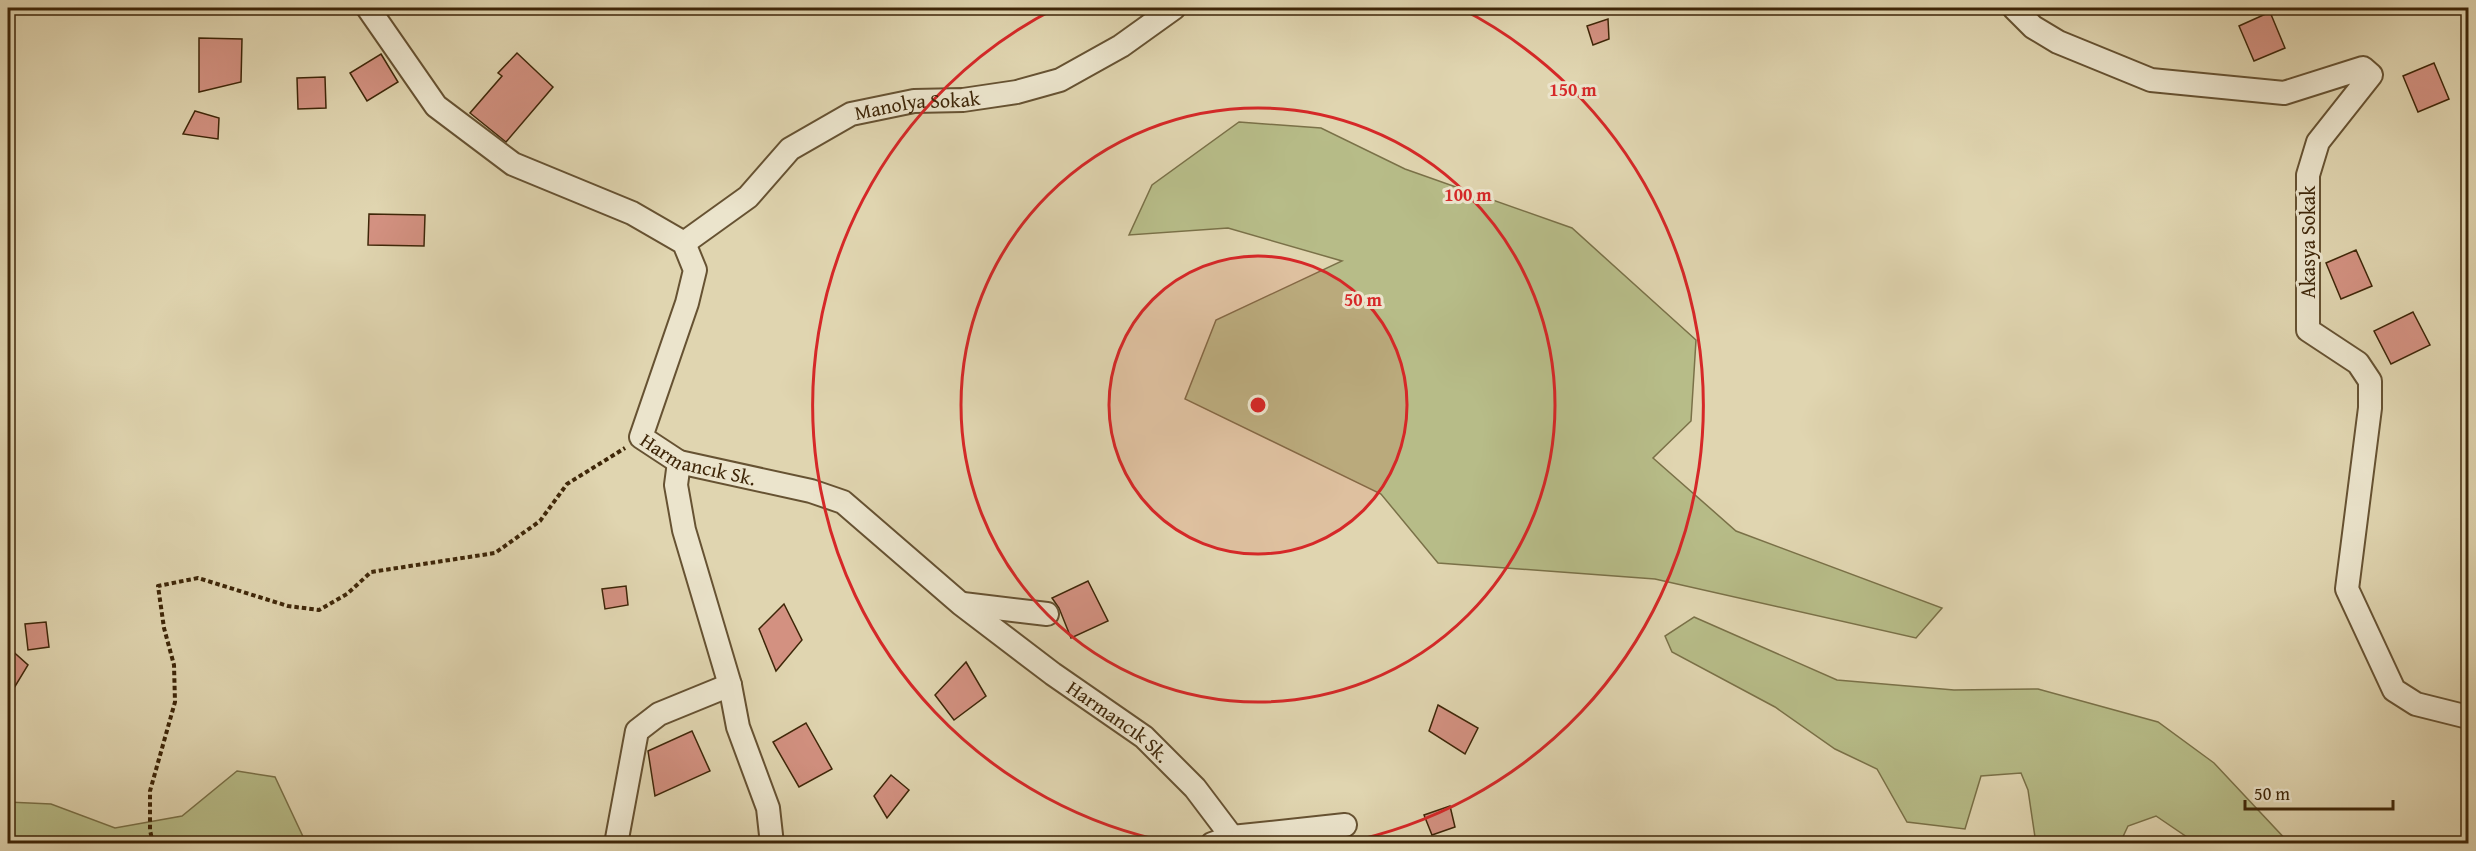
<svg xmlns="http://www.w3.org/2000/svg" width="2476" height="851" font-family="'Gentium Book Plus',serif">
<style>
.green{fill:#b7bc88;stroke:#7a7148;stroke-width:1.5}
.building{fill:#d39181;stroke:#3e2608;stroke-width:1.5}
.lines{fill:none;stroke-linecap:round;stroke-linejoin:round}
.minor-casing{stroke:#665232;stroke-width:26}
.path{stroke:#3e2608;stroke-width:4;stroke-dasharray:4.5 3;stroke-linecap:butt}
.minor{stroke:#ebe4cc;stroke-width:22}
.ring{fill:none;stroke:#d62828;stroke-width:3}
.labels{text-anchor:middle;stroke-width:6;stroke-linejoin:round;paint-order:stroke}
.street-label{font-size:20px;fill:#3e2608;stroke:#ebe4cc}
.centre{fill:#d62828;stroke:#ebe4cc;stroke-width:3}
.ring-label{font-size:18px;text-anchor:middle;font-weight:bold;fill:#d62828;stroke:#ebe4cc;stroke-width:6;stroke-linejoin:round;paint-order:stroke}
</style>
<rect width="100%" height="100%" fill="#e0d5b0"/>
<filter id="stains"><feTurbulence type="fractalNoise" baseFrequency=".00333" numOctaves="4"/><feColorMatrix values="0 0 0 0 .2 0 0 0 0 .09 0 0 0 0 .02 0 0 0 .5 -.17"/></filter>
<radialGradient id="worn" r=".72"><stop offset=".6" stop-color="#630" stop-opacity="0"/><stop offset="1" stop-color="#630" stop-opacity=".3"/></radialGradient>
<g class="green">
<path d="M1239,122l82,6 84,41 167,59 124,112 -5,81 -38,37 83,73 206,77 -26,30 -261,-59 -217,-16 -57,-69 -196,-95 31,-79 126,-59 -114,-33 -99,7 23,-50z"/>
<path d="M1694,617l143,63 117,10 84,-1 120,33 56,41 75,80h-82l-17,-4 -34,-23 -28,10 -8,17h-77l-8,-6 -7,-47 -7,-17 -40,3 -16,53 -58,-7 -30,-53 -42,-20 -60,-42 -103,-55 -7,-16z"/>
<path d="M237,771l38,6 31,66h-298v-41l43,2 64,24 67,-12z"/>
</g>
<g class="building">
<path d="M2270,12l15,36 -31,13 -15,-35z"/>
<path d="M1608,19l1,20 -16,6 -6,-19z"/>
<path d="M199,38l43,1 -1,43 -42,10z"/>
<path d="M517,53l36,34 -47,55 -36,-29 32,-37 -4,-3z"/>
<path d="M381,54l17,28 -31,19 -17,-28z"/>
<path d="M2434,63l15,36 -31,13 -15,-36z"/>
<path d="M325,77l1,31 -28,1 -1,-31z"/>
<path d="M195,111l24,7 -1,21 -35,-5z"/>
<path d="M369,214l56,1 -1,31 -56,-1z"/>
<path d="M2356,250l16,36 -31,13 -15,-36z"/>
<path d="M2413,312l17,33 -39,19 -17,-33z"/>
<path d="M1088,581l20,40 -37,17 -12,-30 -7,-10z"/>
<path d="M626,586l2,19 -23,4 -3,-20z"/>
<path d="M784,604l18,36 -26,31 -17,-42z"/>
<path d="M46,622l3,25 -21,3 -3,-26z"/>
<path d="M8,647l20,18 -20,33z"/>
<path d="M966,662l20,34 -32,24 -19,-25z"/>
<path d="M1438,705l40,23 -13,26 -36,-23z"/>
<path d="M806,723l26,46 -33,18 -26,-45z"/>
<path d="M692,731l18,40 -55,25 -7,-45z"/>
<path d="M891,775l18,15 -22,28 -13,-22z"/>
<path d="M1450,806l5,21 -23,8 -8,-20z"/>
</g>
<g class="lines">
<g class="minor-casing">
<g id="minor">
<path id="s1" d="M368,8l68,98 77,58 119,49 52,30 11,27 -8,33 -46,134 38,25 132,29 32,11 118,102 92,70 91,63 51,51 37,49 1,7"/>
<path d="M2014,8l19,19 25,15 93,38 133,13 79,-25 8,7 -53,67 -10,33v155l50,33 12,18v27l-23,181 47,101 22,14 52,13"/>
<path id="s2" d="M684,243l64,-46 42,-48 61,-35 63,-13 49,-1 54,-8 43,-12 61,-34 53,-38"/>
<path d="M679,462l-3,23 8,45 46,155 8,42 30,81 4,36"/>
<path d="M963,604l84,10"/>
<path d="M616,844l21,-113 22,-17 71,-29"/>
<path d="M1212,844l20,-7 113,-12"/>
</g>
</g>
<path class="path" d="M153,844l-3,-14v-39l25,-89 -1,-37 -10,-37 -6,-42 40,-8 90,28 31,4 28,-16 24,-22 124,-19 45,-32 27,-37 58,-36"/>
<use href="#minor" class="minor"/>
</g>
<circle cx="1258" cy="405" r="149" fill="#d62828" fill-opacity=".12"/>
<g class="ring">
<circle cx="1258" cy="405" r="149"/>
<circle cx="1258" cy="405" r="297"/>
<path d="M1173 843A446 446 0 0 1 1056 8M1460 8A446 446 0 0 1 1343 843"/>
</g>
<g class="labels">
<g class="street-label">
<text dy="7" stroke="none"><textPath href="#s2" startOffset="280">Manolya Sokak</textPath></text>
<text transform="translate(2308 242) rotate(-90)" y="7">Akasya Sokak</text>
<text dy="7" stroke="none"><textPath href="#s1" startOffset="672">Harmancık Sk.</textPath></text>
<text dy="7" stroke="none"><textPath href="#s1" startOffset="1176">Harmancık Sk.</textPath></text>
</g>
</g>
<circle cx="1258" cy="405" r="9" class="centre"/>
<g class="ring-label">
<text x="1573" y="96">150 m</text>
<text x="1468" y="201">100 m</text>
<text x="1363" y="306">50 m</text>
</g>
<rect width="2476" height="851" fill="none" stroke="#e0d5b0" stroke-width="30"/>
<rect x="9" y="9" width="2458" height="833" fill="none" stroke="#3e2608" stroke-width="3"/>
<rect x="15" y="15" width="2446" height="821" fill="none" stroke="#3e2608" stroke-width="1.5"/>
<path d="M2245 800v9h148v-9" fill="none" stroke="#3e2608" stroke-width="3"/>
<text x="2254" y="800" font-size="18" fill="#3e2608" stroke="#ebe4cc" stroke-width="4.5" paint-order="stroke">50 m</text>
<rect width="100%" height="100%" filter="url(#stains)"/>
<rect width="100%" height="100%" fill="url(#worn)"/>
</svg>
